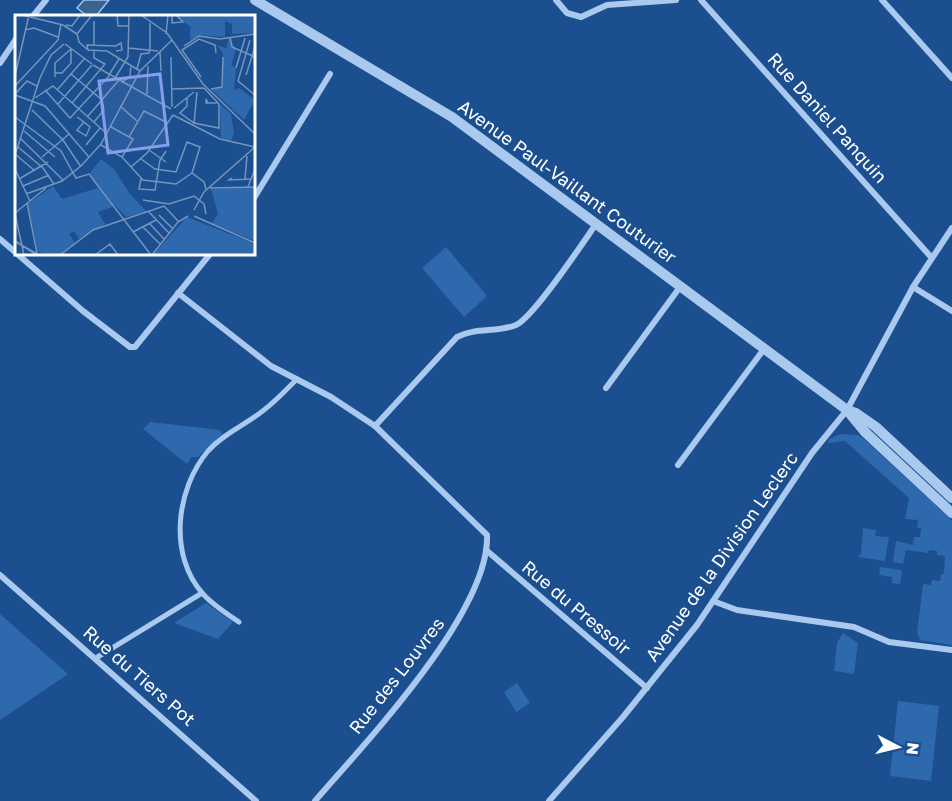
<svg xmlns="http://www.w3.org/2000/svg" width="952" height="801" font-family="'Golos Text',sans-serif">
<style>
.green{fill:#2e69ad}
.water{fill:#3c6290;stroke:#9cc4f0;stroke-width:1.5}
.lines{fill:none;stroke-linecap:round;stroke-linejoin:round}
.pedestrian{stroke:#a9c9ee;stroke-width:5}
.minor{stroke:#a9c9ee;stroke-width:6}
.tertiary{stroke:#a9c9ee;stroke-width:10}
.labels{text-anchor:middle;stroke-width:4.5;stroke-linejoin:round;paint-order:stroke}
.street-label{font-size:18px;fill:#fff;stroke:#1b4f8f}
.inset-road{fill:none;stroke:#7695bc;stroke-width:1.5}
.view{fill:#839eea;fill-opacity:0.15;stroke:#839eea;stroke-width:3}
.inset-edge{fill:none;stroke:#fff;stroke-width:3}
</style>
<rect width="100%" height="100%" fill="#1b4f8f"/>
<g class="green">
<path d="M446,247l41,49 -23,21 -42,-49z"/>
<path d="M150,422l70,8 2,4 -24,23h-6l-5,7 -44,-35z"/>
<path d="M840,434l17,1 7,4 88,81v125l-32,-5 -3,-8 6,-48 8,1 1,-5 8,1 1,-7h3l1,-18 -8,-1v-4l-8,-1 -1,3 -22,-3 -3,14 -10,-2 3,-21 17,4 1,-8h6l1,-9h-4l1,-8 -13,-1 4,-21 -64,-57 -17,2 1,-4z"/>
<path d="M863,528l13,2 -1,6 14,1 -4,24 -27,-4 3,-4z"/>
<path d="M880,567l22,3 -2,14 -8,-1v-6l-13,-2z"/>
<path d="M206,603l27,19 -15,17 -44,-16z"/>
<path d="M0,614l68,60 -68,46z"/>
<path d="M843,633l15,10 -4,31 -20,-3 3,-28z"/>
<path d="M517,683l13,20 -14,9 -12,-20z"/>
<path d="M898,701l41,5 -8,75 -41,-5z"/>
</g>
<path class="water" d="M84,0h25l-13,16h-9l-10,-8z"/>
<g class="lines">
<g class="pedestrian">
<path d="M239,622c-12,-8 -26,-17 -36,-28 -35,-39 -27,-105 5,-143 15,-17 35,-25 52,-38 13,-9 25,-22 37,-34"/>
<path d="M96,658l106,-65"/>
</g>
<g class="minor">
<path d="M556,0l11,13 14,4 26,-12 69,-5"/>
<path d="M701,0l230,257"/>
<path d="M882,0l70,78"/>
<path d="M33,16l13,-16"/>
<path d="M0,63l16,-24"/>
<path d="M254,198l76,-124"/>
<path d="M0,239l83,72 47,36h5l75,-93"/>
<path d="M913,287l39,24"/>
<path d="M178,293l93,73 60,31 44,29 112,109c3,77 -122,208 -172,266"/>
<path d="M606,388l74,-101"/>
<path d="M375,426l82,-89c19,-10 40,-4 59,-12 17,-7 66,-81 80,-101"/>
<path d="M678,465l86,-116"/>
<path d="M486,550l161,138"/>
<path d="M0,575l256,226"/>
<path d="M713,601l24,9 117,17 35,15 63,8"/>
<path d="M549,801l74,-84 74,-92 115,-172 35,-43 66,-123 39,-59"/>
</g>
<g class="tertiary">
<path d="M255,0l197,117 395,293 9,3 20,14 76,71"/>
<path d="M847,410l18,22 87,81"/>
</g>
</g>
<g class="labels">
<g class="street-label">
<text transform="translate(827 118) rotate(48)" y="6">Rue Daniel Panquin</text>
<text transform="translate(567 182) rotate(36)" y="6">Avenue Paul-Vaillant Couturier</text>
<text transform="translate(722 557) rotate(-55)" y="6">Avenue de la Division Leclerc</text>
<text transform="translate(576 608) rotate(40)" y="6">Rue du Pressoir</text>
<text transform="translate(139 676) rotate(41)" y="6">Rue du Tiers Pot</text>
<text transform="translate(397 676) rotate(-52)" y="6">Rue des Louvres</text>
</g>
</g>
<g transform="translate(15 15)">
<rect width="240" height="240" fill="#1b4f8f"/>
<path d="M161,0h79v18l-23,1v-10l-7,-3v16l-25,-2 -10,5v-12l3,1zM214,23l7,12 -5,15 5,3 -2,22 5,-2 16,12 -11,20 -32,-30 11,-3v-34l-7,-8 10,3zM205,89l11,10 3,19 -3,8 -10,-3zM86,144l13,10 16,25 17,18 -21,5 -32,-34 -4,-10zM38,171l9,13 36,-11 17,18 -17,6 7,12 -26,15 -5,-8 -5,3 6,9 -16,12h-14l-7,-4 -10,-47zM240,172v54l-43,-18 6,-9 -7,-25zM172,202l68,27v11h-102z" fill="#2e69ad"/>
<path class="inset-road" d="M7,0l41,10 14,9M102,0l1,11h10M126,0l26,18 36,51 52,50M157,0v8l11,-1 -7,-7M79,6v24M51,10l6,1 8,-11M10,15l9,-2 24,9M151,19l2,-19M215,22l2,10 23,10M235,25l-12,41 17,14M50,29l27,20M169,31l15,-10 21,3 35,-5M113,33l30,3M135,33v-25M73,35l19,1 33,20M73,35l-1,-5 29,1 5,-3 1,7 -6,1M73,35l-9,-8 -2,-8 15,-19M145,37l1,19M156,42l1,50M78,50l78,44M221,53l9,-30M122,54l4,-15 8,-1 1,-5M40,58h7l9,-10v-14M56,59l31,26 2,10 -10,12M94,60l10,-16M231,60l9,-28M0,61l14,-61M40,62v-14l16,-14M186,62l-19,-27 17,-11 16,6 1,8M100,63l13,-21 1,-42M106,67l9,-5 1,-12M0,71l43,-46 3,-16M43,74l26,-30M156,74l33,-1M196,74l11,-2 1,-30M30,75l25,28M0,79l12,-13 10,5M132,79l1,-28M0,80l30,11 44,51M20,83l18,-12 53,47M172,83v8l-7,7 14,10 25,5v-24l-15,-16M57,88l33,-39 -11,-6v-7M193,88l-2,-4v4h10l1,-1M43,89l34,-39M105,91l17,15M159,93l20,-16M17,95l31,30 18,27M158,100l47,24 35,8M73,101l31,-36M0,102l46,34 15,27 13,-4 62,81M62,102l7,5 6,5 -4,9 -9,-6 7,-8M55,103l40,-43M179,109l3,-32M96,112l22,12 -11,18M9,116l31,26M114,122l15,-26 24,12M5,123l43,42M71,130l14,-17M86,130l21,12 21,23 33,4 16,-11M3,132l25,21 11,16M134,135l17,12M0,139l20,17M0,140l25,-77 11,-23 13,-11M27,142l27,-23M126,144l14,10 21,3 11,-30 13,5 -8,26M116,152l16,-14 26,-38M0,154l15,32M177,158l12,9 2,7M217,163l-3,2 22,-1M4,164l29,-17M126,164l-2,10 16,1 5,-30 6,-9M230,164l2,-23M8,171l26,-11M233,172l7,-18M195,173l45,-1M11,179l36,-13 19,-15 20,-22 39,-73 32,-31M128,185l26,4 25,-8 10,8 2,10M12,188l10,50M179,195l10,-18 51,-45M134,197l20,21M0,198l31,-25M0,199l9,41M144,200l13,13M179,201l61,27M135,209l14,15M128,212l17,17M118,217l23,-12M0,226l22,14M1,227l23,13M45,240l33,-25 71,-24 14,15M80,240l15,-11 8,11M137,240l26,-33 10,-6"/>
<path class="view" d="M145,59l8,71 -60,8 -9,-72z"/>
<rect width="240" height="240" class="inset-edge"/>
</g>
<g transform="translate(898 747) rotate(97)" stroke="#1b4f8f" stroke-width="4.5" paint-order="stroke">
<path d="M0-4.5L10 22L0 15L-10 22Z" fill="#ffffff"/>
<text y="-9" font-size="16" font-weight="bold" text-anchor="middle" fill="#ffffff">N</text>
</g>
</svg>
